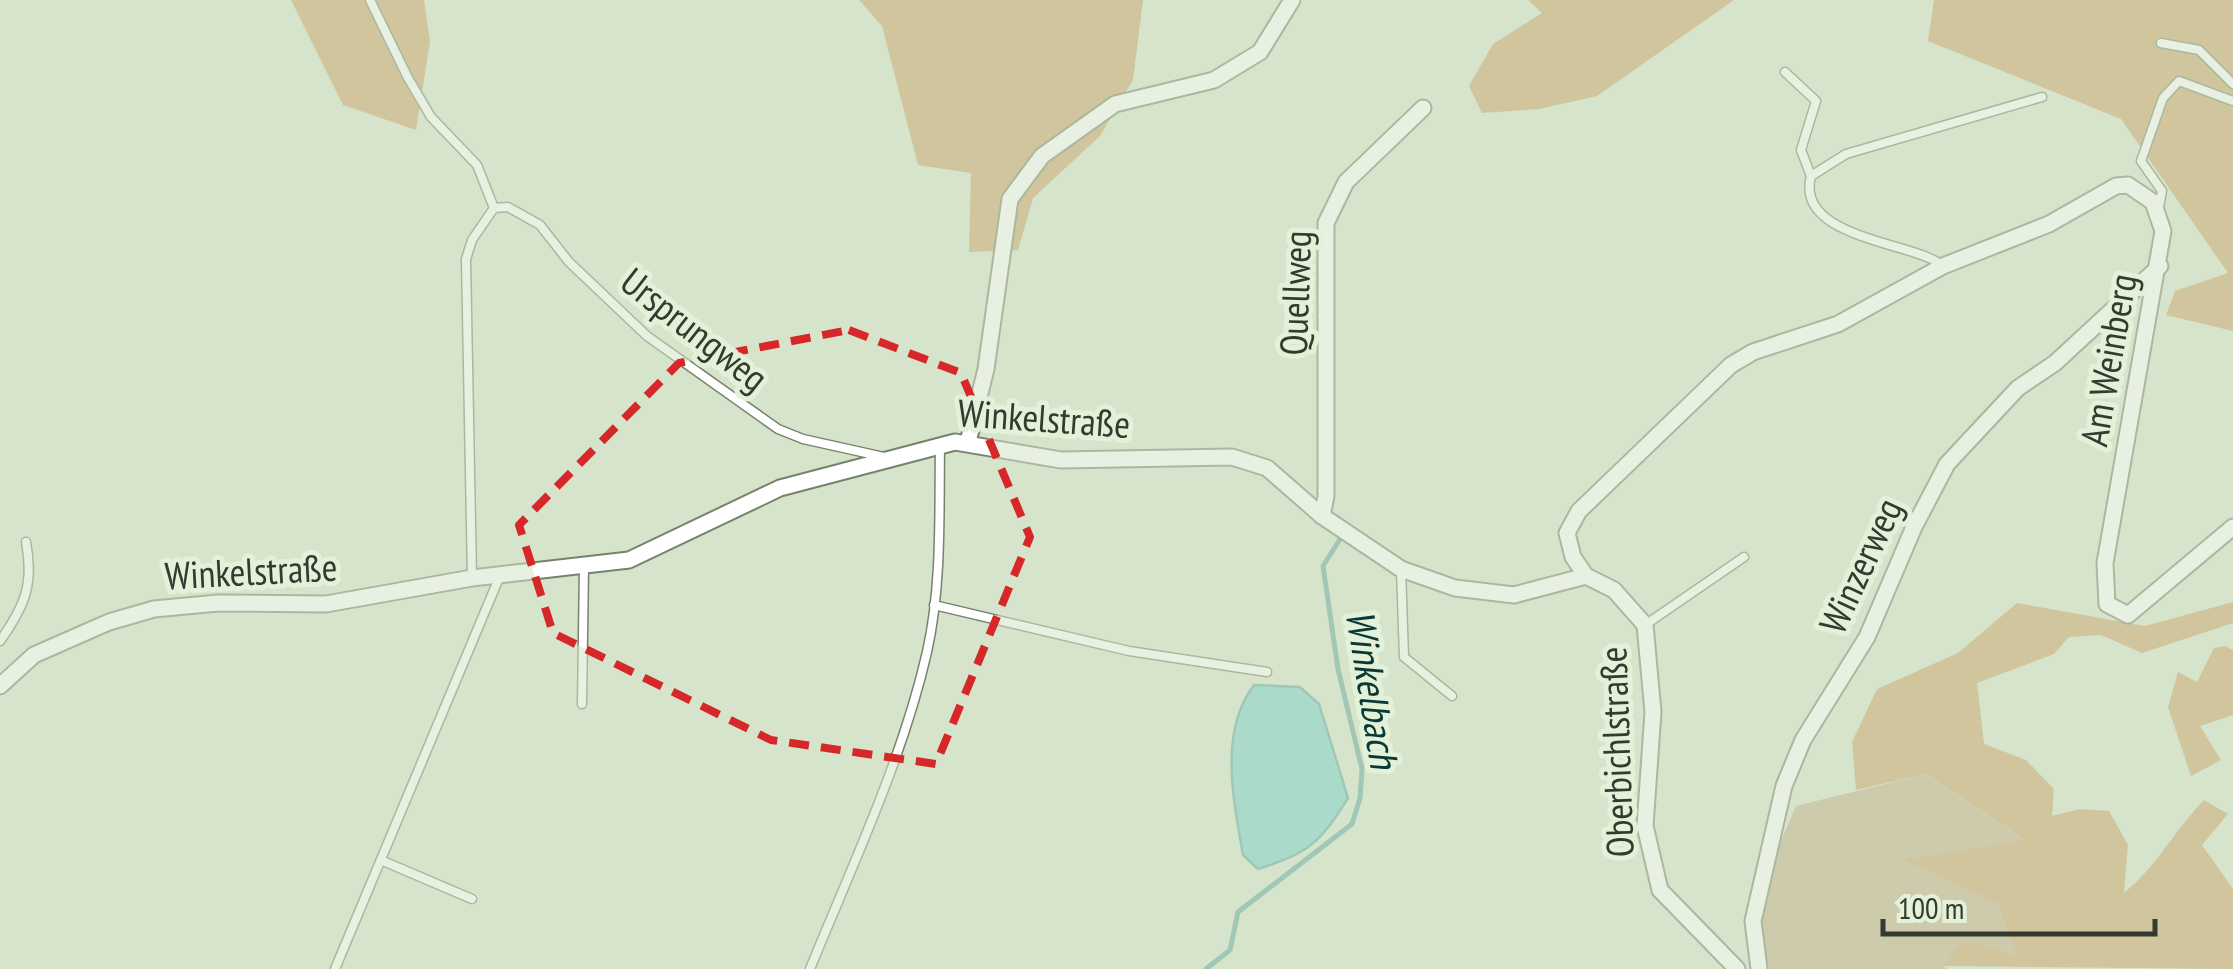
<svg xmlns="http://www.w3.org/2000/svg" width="2233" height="969" font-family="'PT Sans Narrow',sans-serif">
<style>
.green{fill:#c6aa88}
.forest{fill:#cca068}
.water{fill:#75d1cb;stroke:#62a49d;stroke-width:2.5}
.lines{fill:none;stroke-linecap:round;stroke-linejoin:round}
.stream{stroke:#62a49d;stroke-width:5}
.service-casing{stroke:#76836c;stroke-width:11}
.minor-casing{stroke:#76836c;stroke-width:19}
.service{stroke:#fff;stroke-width:8}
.minor{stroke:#fff;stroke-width:15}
.marked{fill:none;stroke:#d62828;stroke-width:8;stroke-dasharray:20 12;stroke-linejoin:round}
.labels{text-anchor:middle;stroke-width:10;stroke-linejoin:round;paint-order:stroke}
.street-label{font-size:38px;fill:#353a31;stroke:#e3f1d8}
.water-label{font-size:40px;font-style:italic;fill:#0a3836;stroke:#e3f1d8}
</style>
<rect width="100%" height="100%" fill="#d6e4cb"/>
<path class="green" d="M1926,774l101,67 -121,19 91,43 22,54 -76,9 4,3h-195l14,-94 30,-69z"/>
<g class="forest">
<path d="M291,0h133l6,42 -14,88 -73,-25z"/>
<path d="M859,0h284l-10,80 -33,56 -67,62 -15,52 -49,2 2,-79 -53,-8 -36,-139z"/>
<path d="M1528,0h206l-137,96 -58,13 -57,4 -13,-27 24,-42 49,-31z"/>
<path d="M1934,0h299v331l-67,-16 9,-24 53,-18 -107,-154 -193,-78z"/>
<path d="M2233,602v21l-91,30 -41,-18 -32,2 -15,17 -77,29 7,61 42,16 28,29 -2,27 27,-7 30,2 19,34 -4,48c33,-27 50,-62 80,-93l24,14 -26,31 31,44v80l-290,-3 21,-26 54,16 -21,-53 -93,-43 122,-20 -100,-66 -70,16 -4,-48 25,-53 81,-36 59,-50 128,23z"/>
<path d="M2225,646l8,4v65l-33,11 21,34 -30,16 -23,-69 10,-35 19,10 17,-34z"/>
</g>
<path class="water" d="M1254,685l46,2 19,17 29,94c-28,45 -39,55 -90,71l-15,-14c-9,-53 -25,-123 11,-170z"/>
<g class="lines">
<path class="stream" d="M1206,969l24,-19 8,-38 114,-88 8,-26 2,-29 -24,-100 -15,-103 19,-30"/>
<g class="service-casing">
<g id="service">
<path d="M370,0l38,78 23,39 46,48 17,43"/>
<path d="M2161,43l38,7 34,34"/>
<path d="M1785,72l31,29 -15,49 10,26"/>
<path d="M2159,207l3,-16 -21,-30 22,-63 16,-17 54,20"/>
<path d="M1943,266c-27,-24 -149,-27 -132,-90l35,-22 196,-57"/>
<path d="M1401,569l3,88 48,39"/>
<path d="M472,578l-6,-319 6,-19 22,-32 14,-1 32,18 29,37 78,74 131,93 25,10 81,18"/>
<path d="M934,605l195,46 138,21"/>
<path d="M1645,625l99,-68"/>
<path d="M0,641c25,-35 34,-57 26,-99"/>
<path d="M582,704l2,-137"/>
<path d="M383,861l89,38"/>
<path d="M335,969l164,-391"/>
<path d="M810,969c42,-103 92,-208 117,-317 15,-67 12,-138 13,-206"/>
</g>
</g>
<g class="minor-casing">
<g id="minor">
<path d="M968,442l18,-73 24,-170 32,-43 73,-52 99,-24 46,-28 32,-52"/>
<path d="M1322,516l4,-20v-273l20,-41 77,-74"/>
<path d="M1586,576l-13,-19 -6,-24 12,-22 152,-146 22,-13 85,-28 105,-58 106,-42 67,-38 12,-1 25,17 10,29 -58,332 2,41 21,11 105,-88"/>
<path d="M0,686l34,-31 75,-33 45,-13 64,-6 108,1 146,-26 157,-18 151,-72 175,-46 106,18 171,-3 35,11 55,48 79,53 54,19 59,7 72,-19 28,14 31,35 8,87 -8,114 15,64 77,79"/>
<path d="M1759,969l-6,-48 31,-135 19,-46 64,-103 47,-110 33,-63 71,-76 37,-25 105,-97"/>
</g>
</g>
<use href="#service" class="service"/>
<use href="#minor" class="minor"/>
</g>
<path d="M0 0H2233V969H0ZM849,330l112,43 69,164 -94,227 -165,-24 -218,-107 -34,-108 160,-162z" fill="#d6e4cb" fill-opacity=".55" fill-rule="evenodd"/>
<path class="marked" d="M849,330l112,43 69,164 -94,227 -165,-24 -218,-107 -34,-108 160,-162z"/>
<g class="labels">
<g class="street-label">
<text transform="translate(1296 293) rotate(-88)" y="13">Quellweg</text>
<text transform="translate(694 330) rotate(38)" y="13">Ursprungweg</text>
<text transform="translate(2109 360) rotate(-80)" y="13">Am Weinberg</text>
<text transform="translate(1044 419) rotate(4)" y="13">Winkelstraße</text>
<text transform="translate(1861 566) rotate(-65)" y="13">Winzerweg</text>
<text transform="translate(251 572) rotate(-3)" y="13">Winkelstraße</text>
<text transform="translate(1617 752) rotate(-92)" y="13">Oberbichlstraße</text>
</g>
<g class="water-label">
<text transform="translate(1372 689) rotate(81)" y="14">Winkelbach</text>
</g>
</g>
<path d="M1883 919v15h272v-15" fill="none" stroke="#353a31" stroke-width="5"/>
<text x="1898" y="919" font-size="30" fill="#353a31" stroke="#e3f1d8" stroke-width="8" paint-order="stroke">100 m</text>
</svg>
